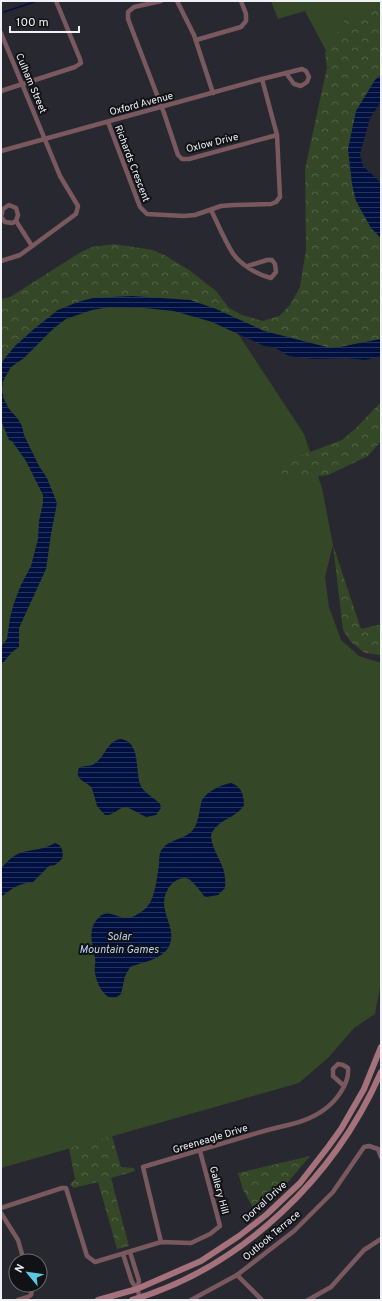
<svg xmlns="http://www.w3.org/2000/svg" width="382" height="1301" font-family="Overpass,sans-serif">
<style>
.grass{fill:#344726}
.forest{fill:url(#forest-crowns)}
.water{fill:url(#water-rules)}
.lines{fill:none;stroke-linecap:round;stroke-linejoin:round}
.stream{stroke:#001041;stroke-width:1.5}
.minor{stroke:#79595e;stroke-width:4.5}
.secondary{stroke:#a5727c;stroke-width:6}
.labels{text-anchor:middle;stroke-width:4;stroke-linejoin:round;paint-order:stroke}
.street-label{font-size:10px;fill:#f0f1f6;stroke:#111215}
.water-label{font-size:11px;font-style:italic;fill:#c0d4f5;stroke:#111215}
</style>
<defs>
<pattern id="forest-crowns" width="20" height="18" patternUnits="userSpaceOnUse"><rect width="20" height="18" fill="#344726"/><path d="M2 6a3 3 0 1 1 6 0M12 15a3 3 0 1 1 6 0" fill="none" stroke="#526246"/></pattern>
<pattern id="water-rules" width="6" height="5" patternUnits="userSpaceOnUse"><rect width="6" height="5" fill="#001041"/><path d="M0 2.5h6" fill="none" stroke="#26335d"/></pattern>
</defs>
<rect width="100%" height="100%" fill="#282930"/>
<g class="grass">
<path d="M271,1h110v12l-50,47 -26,-49 -27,8z"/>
<path d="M129,246l36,14 41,25 98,149 18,54 11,57 -8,32 4,30 12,33 18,16 22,7v319l-6,32 -21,14 -25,29 -30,26 -298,85v-847l94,-72z"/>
</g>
<g class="forest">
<path d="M381,2v73l-6,5 -27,69 23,79 10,10v101l-41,8 -10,1 -66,-17 -48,-22 -26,-9 -58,-4 -35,2 -19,4 -20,8 -43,36 -14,18v-65l9,-2 71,-45 11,-5 22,-3 39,6 13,6 23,14 27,21 13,17 13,7 21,6 16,-5 11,-11 10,-18 6,-38 -1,-80 22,-102 -2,-14 21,-35 10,-1z"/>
<path d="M381,402v39l-13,15 -40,19 -39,5 -9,-6 2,-16 20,-3 40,-15 15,-13z"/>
<path d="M333,545l28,84 20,-5v31l-16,-2 -14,-11 -8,-12z"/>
<path d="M112,1136l9,31 13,1 1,3 -24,7 18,68 -12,3 -19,-67 -25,6 -3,-4 5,-5 -6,-31z"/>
<path d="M310,1156l-22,26 -32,31 -13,-23 -5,-17z"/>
</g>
<g class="water">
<path d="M381,75v27l-11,16 -10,36 3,12 18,17v55l-10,-10 -15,-27 -4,-17 -4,-35 8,-38 19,-31z"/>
<path d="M132,296l58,4 26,9 48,22 66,17 10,-1 41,-8v17l-16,4 -18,-2 -34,1 -24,-3 -15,-9 -10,-1 -52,-24 -38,-11 -30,-3 -35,-1 -17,3 -26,9 -12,9 -30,30 -13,9 -8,14 -1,9 2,9 5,10 9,10 4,7 2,9 15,31 8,12 10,25 -6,31 -5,35 -27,59v19l-7,5 -11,13v-18l6,-8 3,-21 4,-15 7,-18 10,-19 7,-27 1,-18 4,-18v-8l-17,-34 -14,-20 -3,-1 -8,-20v-56l4,-6 10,-12 19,-17 24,-19 20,-8 15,-4z"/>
<path d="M120,739c21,2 15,31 20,45 3,9 14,13 20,20l1,4 -5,7 -10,2 -19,-10c-9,0 -13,9 -22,8l-8,-9 -5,-18c-6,-7 -18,-8 -13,-20 5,-3 11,-1 15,-4 11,-6 12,-22 26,-25z"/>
<path d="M231,783c10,3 13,12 13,22 -7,13 -27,14 -33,30 1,20 17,29 14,53l-7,7 -12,2 -3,-2c-2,-4 -10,-13 -14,-16 -4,-2 -8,-1 -12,1 -5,3 -8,6 -10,11 -11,19 13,39 1,57 -8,12 -25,14 -38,19l-5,9 -4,18c-14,12 -24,-9 -26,-21 -1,-5 1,-11 0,-15 -2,-12 -7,-25 0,-36 10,-14 16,-7 29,-4 7,1 17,-5 22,-10 9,-8 11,-31 13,-43 0,-4 0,-8 1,-12 6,-14 22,-12 32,-22 7,-7 7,-22 10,-31 6,-9 18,-15 29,-17z"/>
<path d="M55,843c7,2 9,9 7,16l-7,6 -6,1 -16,16c-16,2 -20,6 -32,15v-28c20,-26 31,-13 54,-26z"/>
</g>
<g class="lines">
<g class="stream">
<path d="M63,1h6"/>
<path d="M4,12l33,-11"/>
</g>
<g class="minor">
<path d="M161,1l-27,6 -6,5v7l36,94 14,42 4,4h7l88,-24"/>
<path d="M177,1l17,34 19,58"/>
<path d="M1,33l59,143 18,30 -2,8 -56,41 -19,6"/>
<path d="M196,40l45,-13 5,-6v-7l-5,-13"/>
<path d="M1,91l74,-24 6,-4 -1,-4 -24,-58"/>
<path d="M108,122l32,85 7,7 37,2 11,-1 26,-9 13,-1 37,-1 5,-2 4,-5 -3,-62 -15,-56"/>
<path d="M1,151l261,-72 40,-10 4,2 3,6 -2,5 -6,4 -7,-2 -8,-11"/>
<path d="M9,205l7,3 2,7 -2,6 -4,2 -7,-1 -4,-5 2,-8z"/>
<path d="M211,210c7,14 13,29 21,42 7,12 26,23 39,26l5,-6 -1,-8 -3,-4h-5l-19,6"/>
<path d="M16,221l16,25"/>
<path d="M1,1208l61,-20h4l21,68 8,6 66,-20 30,1 19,-9 10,-8 -20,-75"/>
<path d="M1,1213l17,27 6,21"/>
<path d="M161,1242l-18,-75c41,-12 81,-24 121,-36 21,-6 43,-8 61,-22 11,-8 25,-26 23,-41l-5,-3 -5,-1 -5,5v7l11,10"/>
<path d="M130,1252l9,29 -2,8"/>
<path d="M123,1254l9,28 5,7 4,11"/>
<path d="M237,1275l25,25"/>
<path d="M18,1300l10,-3 3,-2 1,-5 -1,-5"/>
<path d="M191,1300l46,-25 57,-44 39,-39 31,-45 5,-1 9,3 3,8"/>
<path d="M308,1300l23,-13 33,-37 17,-11"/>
</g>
<g class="secondary">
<path d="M98,1300l39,-11 64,-28 38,-25 27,-21 34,-32 28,-36 13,-18 23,-40 17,-42"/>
<path d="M132,1300c111,-33 203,-123 249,-228"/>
</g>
</g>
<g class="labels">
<g class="street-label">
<text transform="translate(32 83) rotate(67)" y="4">Culham Street</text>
<text transform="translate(141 103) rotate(-15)" y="4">Oxford Avenue</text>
<text transform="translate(212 142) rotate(-14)" y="4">Oxlow Drive</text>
<text transform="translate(133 163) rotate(69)" y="4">Richards Crescent</text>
<text transform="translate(210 1138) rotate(-17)" y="4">Greeneagle Drive</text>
<text transform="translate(220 1190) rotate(75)" y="4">Gallery Hill</text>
<text transform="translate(264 1201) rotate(-42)" y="4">Dorval Drive</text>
<text transform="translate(271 1235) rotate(-40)" y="4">Outlook Terrace</text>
</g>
<g class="water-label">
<text x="119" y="940">Solar<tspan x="119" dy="13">Mountain Games</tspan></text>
</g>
</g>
<rect width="382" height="1301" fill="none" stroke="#f0f1f6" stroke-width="4"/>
<g transform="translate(28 1273) rotate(299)"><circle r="19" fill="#111215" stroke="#6a6b6f"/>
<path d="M0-3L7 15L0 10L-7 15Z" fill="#57c9e3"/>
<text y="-6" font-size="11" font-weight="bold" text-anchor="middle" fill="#f0f1f6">N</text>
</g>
<path d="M10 26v6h69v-6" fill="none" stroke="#f0f1f6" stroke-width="2"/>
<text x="16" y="26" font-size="12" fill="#f0f1f6" stroke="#111215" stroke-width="3" paint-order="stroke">100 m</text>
</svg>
